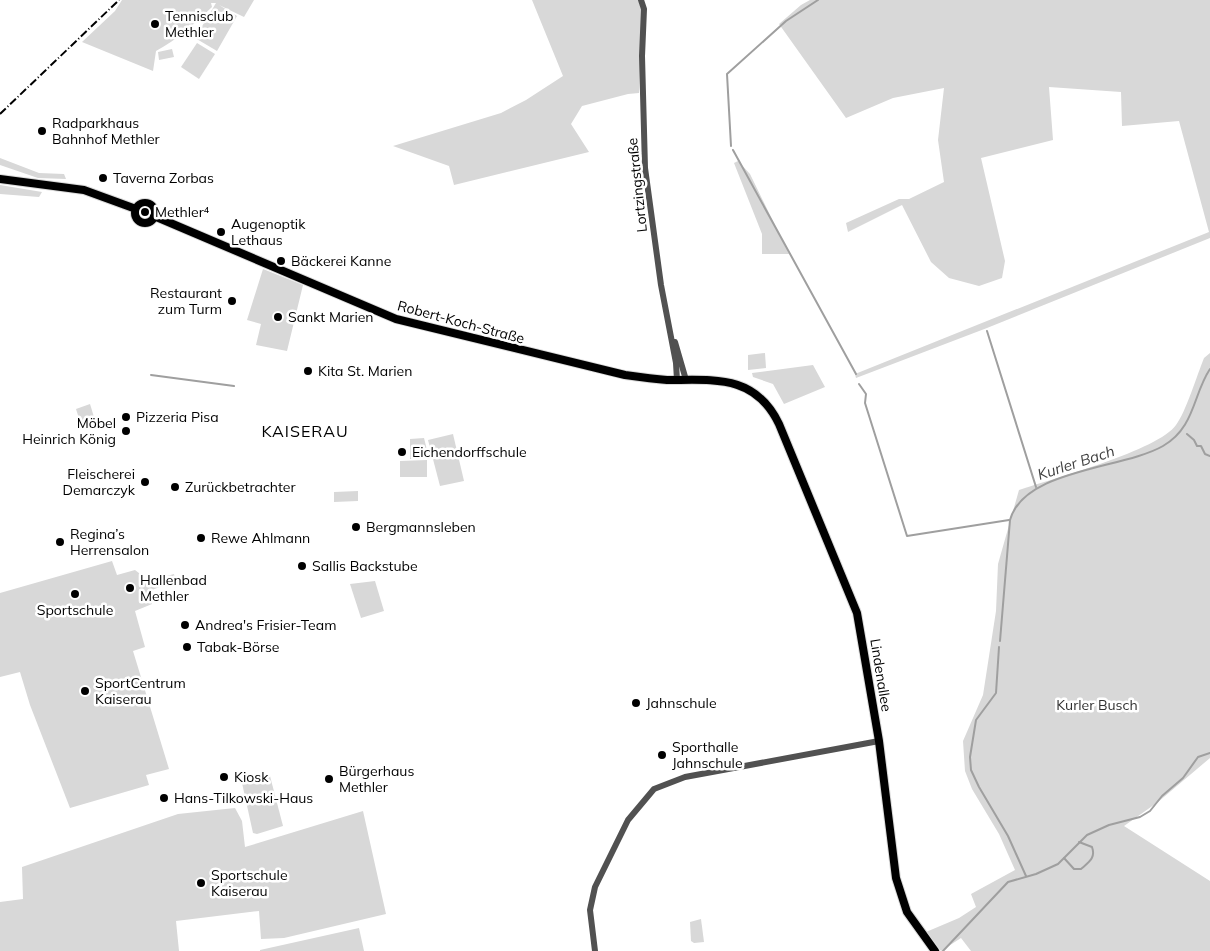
<svg xmlns="http://www.w3.org/2000/svg" width="1210" height="951" font-family="Mulish,sans-serif">
<style>
.green{fill:#d8d8d8}
.lines{fill:none;stroke-linecap:round;stroke-linejoin:round}
.stream{stroke:#9f9f9f;stroke-width:2}
.major-casing{stroke:#dbdbdb;stroke-width:10}
.minor{stroke:#515151;stroke-width:6}
.major{stroke:#000;stroke-width:8}
.rail{stroke:#000;stroke-width:2;stroke-dasharray:8 2.5 1 2.5;stroke-linecap:butt}
.poi-dot{fill:#000;stroke:#fff;stroke-width:2}
.labels{text-anchor:middle;stroke-width:5;stroke-linejoin:round;paint-order:stroke}
.poi-label{font-size:14px;fill:#000;stroke:#fff;text-anchor:start}
.street-label{font-size:14px;fill:#000;stroke:#fff}
.park-label{font-size:14px;fill:#2f2f2f;stroke:#fff}
.water-label{font-size:15px;font-style:italic;fill:#404040;stroke:#fff}
.quarter-label{font-size:16px;letter-spacing:1px;fill:#000;stroke:#fff}
</style>
<rect width="100%" height="100%" fill="#fff"/>
<g class="green">
<path d="M122,0h132l-10,17 -25,-12 18,11 -20,35 -22,-13 21,-35h-5l1,4c-17,16 -35,33 -56,44l-3,20 -71,-29 33,-31z"/>
<path d="M532,0h106l4,11 -3,82 -11,1 -46,12 -11,18 18,28 -135,33 -5,-19 -56,-20 108,-33 25,-13 37,-24z"/>
<path d="M810,0h400v238l-223,90 -131,50 -1,-4 354,-142 -30,-111 -57,5 -1,-34 -72,-5 4,53 -72,18 24,103 -3,17 -23,8 -30,-8 -18,-16 -29,-57 -54,27 -2,-9 53,-24h10l35,-17 -6,-42 6,-52 -51,10 -47,20 -67,-94 22,-19z"/>
<path d="M197,43l18,11 -16,25 -18,-12z"/>
<path d="M172,49l2,8 -15,3 -1,-8z"/>
<path d="M0,158l39,15 25,1 2,5 -28,-1 -38,-13z"/>
<path d="M738,161l12,13 39,80h-27v-20l-28,-71z"/>
<path d="M0,185l42,7 -3,5 -39,-3z"/>
<path d="M263,269l40,16 -16,66 -31,-6 5,-21 -14,-4z"/>
<path d="M765,353l1,15 -18,2v-15z"/>
<path d="M1210,353v405l-52,44 -34,24 86,55v70h-239l-10,-13 -20,13 -15,-19 33,-14 17,-11 -5,-13 44,-24 -16,-36 -27,-45 -7,-18 -2,-30 20,-46 13,-84 2,-47 21,-74c33,-11 140,-40 157,-65 10,-13 21,-50 28,-67z"/>
<path d="M813,365l12,22 -41,17 -11,-20 -20,-7 -1,-4z"/>
<path d="M90,404l4,13 -14,5 -4,-13z"/>
<path d="M453,434l11,47 -24,5 -12,-46z"/>
<path d="M424,438l5,20 -19,1v-20z"/>
<path d="M427,460v17h-27v-16z"/>
<path d="M358,491v10l-24,1v-10z"/>
<path d="M112,561l5,14 18,-5 14,11 25,-7 2,7 -27,10 3,13 -17,7 10,36 -12,4 36,118 -23,6 3,10 -79,23 -40,-103 -10,-33 -20,5v-84z"/>
<path d="M375,581l9,30 -23,7 -11,-34z"/>
<path d="M270,776l13,50 -26,8 -4,-1 -11,-50z"/>
<path d="M235,808l7,13 3,26 118,-36 23,103 -102,24 -23,1 -2,-28 -83,10 3,30h-179v-49l23,-3 -1,-32 156,-53z"/>
<path d="M701,919l3,23 -10,1 -3,-2 -1,-19z"/>
<path d="M359,928l5,23h-104v-1z"/>
</g>
<g class="lines">
<g class="stream">
<path d="M731,146l-4,-72 59,-53 32,-21"/>
<path d="M733,150l123,224"/>
<path d="M987,331l49,156"/>
<path d="M151,375l83,11"/>
<path d="M859,384l7,10 -1,9 42,133 102,-16"/>
<path d="M1187,434l7,6 3,6h4l4,8 5,2"/>
<path d="M1000,641l10,-121c14,-51 113,-51 153,-74 32,-18 30,-52 47,-77"/>
<path d="M999,647l-3,46 -20,27 -6,37 1,13 8,17 29,49 18,40"/>
<path d="M1064,858l10,11h7c8,-7 15,-11 11,-22l-13,-5"/>
<path d="M943,951l65,-69 28,-8 22,-10 29,-29 22,-10 31,-8 10,-6 12,-15 21,-18 15,-21 12,-4"/>
</g>
<g class="major-casing">
<g id="major">
<path d="M0,179l84,11 52,19"/>
<circle cx="145" cy="213" r="10"/>
<path d="M154,216l242,103 229,56c14,2 28,4 42,5 47,0 88,-6 112,44l78,189 22,128 17,137 11,34 28,39"/>
</g>
</g>
<g class="minor">
<path d="M641,0l3,9 -2,47 3,112 16,117 15,78 1,17"/>
<path d="M675,342l11,38"/>
<path d="M595,951l-5,-41 5,-23 33,-67 26,-31 31,-12 194,-36"/>
</g>
<use href="#major" class="major"/>
<path class="rail" d="M0,114l119,-114"/>
</g>
<g class="poi-dot">
<circle cx="155" cy="24" r="5"/>
<circle cx="42" cy="131" r="5"/>
<circle cx="103" cy="178" r="5"/>
<circle cx="145" cy="212" r="5"/>
<circle cx="221" cy="232" r="5"/>
<circle cx="281" cy="261" r="5"/>
<circle cx="232" cy="301" r="5"/>
<circle cx="278" cy="317" r="5"/>
<circle cx="308" cy="371" r="5"/>
<circle cx="126" cy="417" r="5"/>
<circle cx="126" cy="431" r="5"/>
<circle cx="402" cy="452" r="5"/>
<circle cx="145" cy="482" r="5"/>
<circle cx="175" cy="487" r="5"/>
<circle cx="356" cy="527" r="5"/>
<circle cx="201" cy="538" r="5"/>
<circle cx="60" cy="542" r="5"/>
<circle cx="302" cy="566" r="5"/>
<circle cx="130" cy="588" r="5"/>
<circle cx="75" cy="594" r="5"/>
<circle cx="185" cy="625" r="5"/>
<circle cx="187" cy="647" r="5"/>
<circle cx="85" cy="691" r="5"/>
<circle cx="636" cy="703" r="5"/>
<circle cx="662" cy="755" r="5"/>
<circle cx="224" cy="777" r="5"/>
<circle cx="329" cy="779" r="5"/>
<circle cx="164" cy="798" r="5"/>
<circle cx="201" cy="883" r="5"/>
</g>
<g class="labels">
<g class="poi-label">
<text x="165" y="21">Tennisclub<tspan x="165" dy="16">Methler</tspan></text>
<text x="52" y="128">Radparkhaus<tspan x="52" dy="16">Bahnhof Methler</tspan></text>
<text x="113" y="183">Taverna Zorbas</text>
<text x="155" y="217">Methler⁴</text>
<text x="231" y="229">Augenoptik<tspan x="231" dy="16">Lethaus</tspan></text>
<text x="291" y="266">Bäckerei Kanne</text>
<text x="222" y="298" text-anchor="end">Restaurant<tspan x="222" dy="16">zum Turm</tspan></text>
<text x="288" y="322">Sankt Marien</text>
<text x="318" y="376">Kita St. Marien</text>
<text x="136" y="422">Pizzeria Pisa</text>
<text x="116" y="428" text-anchor="end">Möbel<tspan x="116" dy="16">Heinrich König</tspan></text>
<text x="412" y="457">Eichendorffschule</text>
<text x="135" y="479" text-anchor="end">Fleischerei<tspan x="135" dy="16">Demarczyk</tspan></text>
<text x="185" y="492">Zurückbetrachter</text>
<text x="366" y="532">Bergmannsleben</text>
<text x="70" y="539">Regina’s<tspan x="70" dy="16">Herrensalon</tspan></text>
<text x="211" y="543">Rewe Ahlmann</text>
<text x="312" y="571">Sallis Backstube</text>
<text x="140" y="585">Hallenbad<tspan x="140" dy="16">Methler</tspan></text>
<text x="75" y="615" text-anchor="middle">Sportschule</text>
<text x="195" y="630">Andrea's Frisier-Team</text>
<text x="197" y="652">Tabak-Börse</text>
<text x="95" y="688">SportCentrum<tspan x="95" dy="16">Kaiserau</tspan></text>
<text x="646" y="708">Jahnschule</text>
<text x="672" y="752">Sporthalle<tspan x="672" dy="16">Jahnschule</tspan></text>
<text x="339" y="776">Bürgerhaus<tspan x="339" dy="16">Methler</tspan></text>
<text x="234" y="782">Kiosk</text>
<text x="174" y="803">Hans-Tilkowski-Haus</text>
<text x="211" y="880">Sportschule<tspan x="211" dy="16">Kaiserau</tspan></text>
</g>
<g class="street-label">
<text transform="translate(637 185) rotate(-96)" y="5">Lortzingstraße</text>
<text transform="translate(461 322) rotate(15)" y="5">Robert-Koch-Straße</text>
<text transform="translate(881 675) rotate(81)" y="5">Lindenallee</text>
</g>
<g class="park-label">
<text x="1097" y="710">Kurler Busch</text>
</g>
<g class="water-label">
<text transform="translate(1076 463) rotate(-18)" y="5">Kurler Bach</text>
</g>
<g class="quarter-label">
<text x="305" y="437">KAISERAU</text>
</g>
</g>
</svg>
